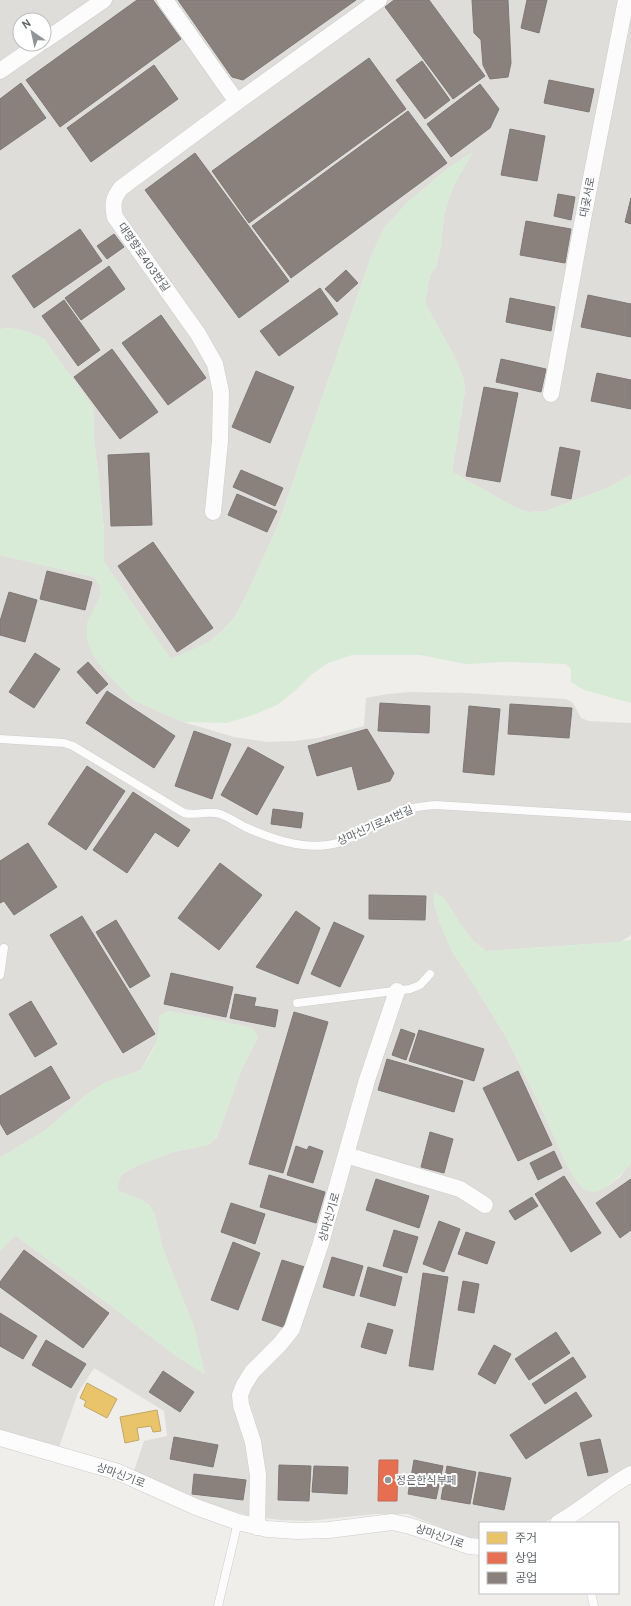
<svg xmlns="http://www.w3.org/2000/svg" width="631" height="1606" font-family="Overpass,'Noto Sans KR',sans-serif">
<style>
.industrial{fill:#dfddda;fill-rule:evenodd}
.green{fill:#d8ebd6}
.homes{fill:#e9c46a;stroke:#c0a769}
.shops{fill:#e76f51;stroke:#be6b58}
.industry{fill:#8a817c;stroke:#7d7876}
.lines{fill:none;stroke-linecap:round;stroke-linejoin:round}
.service-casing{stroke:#cbcccc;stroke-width:9}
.minor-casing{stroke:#cbcccc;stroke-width:17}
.service{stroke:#fdfcfc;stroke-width:8}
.minor{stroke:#fdfcfc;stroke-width:16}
.poi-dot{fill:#919496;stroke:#fff;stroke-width:1.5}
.labels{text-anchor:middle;stroke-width:4;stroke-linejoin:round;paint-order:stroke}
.street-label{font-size:11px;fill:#5f6368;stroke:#fff}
.poi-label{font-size:11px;fill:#5f6368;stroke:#fff;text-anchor:start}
</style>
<rect width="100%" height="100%" fill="#efeeea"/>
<g class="industrial">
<path d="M0,0h631v475l-24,13 -61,23 -17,1 -11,-3 -66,-37 13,-82 -2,-13 -9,-21 -29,-53 5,-28 6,-8 5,-22 3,-31 9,-27 19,-34 -25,16 -40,34 -22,24 -13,27 -95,274 -32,70 -11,20 -11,12 -14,12 -38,18 -67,-98v-32l-10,-92 -1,-31 -49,-68 -18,-8 -17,-3 -9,1zM20,20h24v24h-24z"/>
<path d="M0,555l94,22 6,9v11l-13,27 46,76 50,22 51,15 34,5 26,-1 24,-3 46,-12 2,-28 22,-4 23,-2 54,1 101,6 7,4 8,15 8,3 42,2v212l-10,7 -135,9 -12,-9 -12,-16 -28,-23 6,20 12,28 21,32 33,54 32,64 30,66 40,19 12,-9 11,-15v304l-84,55 -4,2h-63v17l-8,-1 -21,-7 -43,-18h-33l-67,7 -28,-1 -30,-4 -28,-8 -29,-11 -59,-26 10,-30 23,-5 -3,-25 -70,-43 -16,25 -19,54 -59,-16v-180l15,-16 91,67 69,53 30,19 -30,-94 -13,-34 -7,-31 -6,-10 -9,-6 -22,-8v-9l4,-8 16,-9 35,-13 35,-7 9,-8 25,-69 16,-31 -6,-9 -46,-10 -38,-7 -9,5v17l-3,10 -15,27 -36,13 -20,13 -39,34 -46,28z"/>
</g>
<g class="green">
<path d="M473,152l-20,35 -9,27 -3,31 -5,22 -6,8 -5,28 29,53 9,21 2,13 -13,82 66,37 11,3 17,-1 61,-23 24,-13v228l-47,-13 -13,-8v-13l-5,-5 -59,-2 -41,2 -46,-9h-68l-24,8 -17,12 -14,14 -20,16 -21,9 -29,9 -44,-1 -50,-22 -25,-25 -14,-18 -7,-17v-16l13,-27v-11l-6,-9 -94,-22v-226l9,-1 17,3 18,8 49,68 1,31 10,92v32l67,97 38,-17 14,-12 11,-12 11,-20 32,-70 95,-274 13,-27 22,-24 40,-34z"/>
<path d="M434,892l11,7 17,27 12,16 12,9 135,-9 10,-3v223c-6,10 -24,28 -36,30 -3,0 -6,-1 -9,-1l-10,-10 -8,-14 -30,-66 -32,-64 -33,-54 -21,-32 -12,-28 -6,-20z"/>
<path d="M168,1011l38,7 47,10 5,9 -16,31 -25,69 -9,8 -35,7 -35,13 -16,9 -4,8v9l22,8 9,6 6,10 7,31 32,80 11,48 -30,-19 -69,-53 -91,-67 -15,16v-93l46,-28 39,-34 20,-14 36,-12c14,-20 18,-30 18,-54z"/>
</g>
<g class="homes">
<path d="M87,1383l30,16 -10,19 -23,-12 2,-5 -6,-3z"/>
<path d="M157,1410l4,21 -8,1 -2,-6 -14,2 2,12 -14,3 -5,-26z"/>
</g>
<path class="shops" d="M379,1460h19l-1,41h-19z"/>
<g class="industry">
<path d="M137,0h16l28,39 -121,88 -34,-47z"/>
<path d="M178,0h178l-113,80 -11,-3z"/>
<path d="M394,0h35l56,76 -32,23 -68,-92z"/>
<path d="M472,0h36l3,63 -3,14 -18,2 -7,-14 -2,-25 -7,-7z"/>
<path d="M527,0h20l-8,33 -18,-5z"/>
<path d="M369,58l37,51 -157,114 -37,-52z"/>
<path d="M422,61l28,39 -25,19 -29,-39z"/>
<path d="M154,65l24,34 -87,63 -24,-34z"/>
<path d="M549,80l45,9 -5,23 -45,-9z"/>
<path d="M21,83l25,35 -46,32v-51z"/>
<path d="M480,84l19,25 -9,19 -39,29 -24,-33z"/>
<path d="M408,111l39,52 -156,115 -39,-52z"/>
<path d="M510,129l35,7 -8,45 -36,-6z"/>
<path d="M195,153l94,128 -50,37 -94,-128z"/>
<path d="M558,194l17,3 -4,23 -17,-4z"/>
<path d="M631,198v26l-6,-2z"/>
<path d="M526,221l45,8 -6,34 -45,-8z"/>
<path d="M80,229l22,32 -68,47 -22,-32z"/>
<path d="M114,234l10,13 -17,12 -10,-13z"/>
<path d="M109,266l16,23 -44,31 -16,-22z"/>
<path d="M346,270l12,13 -21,19 -12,-13z"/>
<path d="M320,288l18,26 -59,42 -19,-25z"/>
<path d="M588,295l43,9v33l-50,-10z"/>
<path d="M510,298l45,9 -4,24 -45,-9z"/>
<path d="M64,300l36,50 -22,16 -36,-50z"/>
<path d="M161,315l45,63 -38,27 -46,-62z"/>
<path d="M112,349l46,63 -38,27 -46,-62z"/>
<path d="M501,359l45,10 -5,23 -45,-10z"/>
<path d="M256,371l38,16 -24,56 -38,-16z"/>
<path d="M597,373l34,7v29l-40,-8z"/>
<path d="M484,387l34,6 -18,89 -34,-6z"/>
<path d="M560,447l20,4 -9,48 -20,-4z"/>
<path d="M149,453l3,72 -41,1 -3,-71z"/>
<path d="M241,470l42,18 -8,18 -42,-19z"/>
<path d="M237,494l40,17 -10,21 -39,-17z"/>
<path d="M153,542l60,86 -36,24 -59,-86z"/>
<path d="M47,571l45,11 -7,28 -45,-11z"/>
<path d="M9,592l28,8 -12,42 -25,-7v-14z"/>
<path d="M35,653l25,16 -26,39 -25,-16z"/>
<path d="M88,662l20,22 -11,10 -20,-22z"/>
<path d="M107,691l68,45 -21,32 -68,-45z"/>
<path d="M380,703l50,3 -1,27 -51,-2z"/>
<path d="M510,704l62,4 -3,30 -61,-4z"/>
<path d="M469,706l31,3 -6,66 -31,-3z"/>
<path d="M367,729l27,44 -4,8 -32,9 -6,-24 -35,10 -9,-30z"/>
<path d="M194,731l37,13 -19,55 -37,-13z"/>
<path d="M248,747l36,20 -27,48 -36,-20z"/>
<path d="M87,766l38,25 -39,59 -38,-26z"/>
<path d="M133,792l57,38 -12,17 -23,-15 -28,41 -34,-23z"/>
<path d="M273,809l30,4 -2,15 -30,-4z"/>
<path d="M28,843l29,44 -43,28 -10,-14 -4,2v-42z"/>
<path d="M220,863l42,32 -43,55 -41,-32z"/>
<path d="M369,895l57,1 -1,24 -56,-1z"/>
<path d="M296,911l24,17 -22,56 -42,-17z"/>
<path d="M82,916l73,118 -32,19 -73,-118z"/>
<path d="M116,920l34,56 -20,12 -34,-56z"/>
<path d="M334,922l30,14 -24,51 -29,-13z"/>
<path d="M171,973l62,14 -7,30 -62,-13z"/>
<path d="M235,994l21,4 -2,8 24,4 -3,17 -45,-9z"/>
<path d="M31,1001l26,43 -22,13 -26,-43z"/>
<path d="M294,1012l34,10 -45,151 -34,-9z"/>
<path d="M401,1029l14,5 -9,26 -14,-5z"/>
<path d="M419,1030l65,19 -10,32 -65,-20z"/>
<path d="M387,1059l76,22 -9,31 -76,-22z"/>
<path d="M51,1066l19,32 -63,37 -7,-12v-27z"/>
<path d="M518,1071l34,74 -34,16 -35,-73z"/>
<path d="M430,1132l23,7 -9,34 -23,-6z"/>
<path d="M296,1146l11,4 2,-4 14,5 -10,32 -26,-8z"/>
<path d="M554,1151l8,17 -24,12 -8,-17z"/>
<path d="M269,1175l56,17 -9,31 -56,-16z"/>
<path d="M564,1176l37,57 -30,19 -36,-58z"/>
<path d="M376,1179l53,17 -10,32 -53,-18z"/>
<path d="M631,1179v51l-11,8 -24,-35z"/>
<path d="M532,1197l6,9 -23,14 -6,-9z"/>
<path d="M231,1203l34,11 -10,30 -34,-12z"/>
<path d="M439,1221l21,8 -16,43 -21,-8z"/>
<path d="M394,1230l24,7 -11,36 -24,-7z"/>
<path d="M466,1232l29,10 -8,22 -29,-10z"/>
<path d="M233,1242l27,11 -22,57 -27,-10z"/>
<path d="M24,1250l85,63 -26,35 -83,-61v-5z"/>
<path d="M332,1257l31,9 -9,30 -31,-9z"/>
<path d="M282,1260l26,8 -20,61 -26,-9z"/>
<path d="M368,1267l34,10 -7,29 -35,-10z"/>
<path d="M423,1273l25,4 -15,93 -24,-4z"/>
<path d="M463,1281l16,3 -5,29 -16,-3z"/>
<path d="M0,1313l37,23 -14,23 -23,-13z"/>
<path d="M368,1323l25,7 -7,24 -25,-7z"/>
<path d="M556,1332l14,21 -41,27 -14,-21z"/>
<path d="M46,1340l40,24 -15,24 -39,-23z"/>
<path d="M494,1345l17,9 -16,30 -17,-10z"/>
<path d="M573,1357l13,20 -41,27 -13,-20z"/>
<path d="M163,1371l31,21 -14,20 -31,-20z"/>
<path d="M576,1392l16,24 -66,43 -16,-24z"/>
<path d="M174,1437l44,8 -5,22 -43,-8z"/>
<path d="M600,1439l8,33 -20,4 -8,-33z"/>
<path d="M414,1460l29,6 -7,33 -28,-5z"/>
<path d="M279,1465l32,1 -2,35 -31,-1z"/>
<path d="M314,1466l34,1 -1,27 -35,-2z"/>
<path d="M447,1466l29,6 -6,32 -29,-5z"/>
<path d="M479,1472l32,6 -7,32 -31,-6z"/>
<path d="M194,1474l52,6 -3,20 -51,-6z"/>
</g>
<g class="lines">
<g class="service-casing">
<g id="service">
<path d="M0,739l64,4 9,3 111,67c12,3 24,-3 36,1 9,3 17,9 25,13 25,11 55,22 82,18 22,-2 52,-24 72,-33 12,-5 23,-6 36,-7l196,12"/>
<path d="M0,975l4,-27"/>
<path d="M297,1003l113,-14 10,-4 10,-11"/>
<path d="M591,1593l3,13"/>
<path d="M218,1606l20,-84"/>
</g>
</g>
<g class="minor-casing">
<g id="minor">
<path d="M165,0l72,102 -116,86c-8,10 -9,17 -6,29l83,117 17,30 6,28 -1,49 -7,71"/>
<path d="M44,41l60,-41"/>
<path d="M0,71l39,-27"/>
<path d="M237,102l142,-102"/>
<path d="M551,394l32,-175 43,-219"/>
<path d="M346,1155l114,34 25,16"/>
<path d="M0,1438l118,34 78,35 42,15 29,7 30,2 32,-1 63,-8 18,4 59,20 11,1"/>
<path d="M558,1523c26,-14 47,-35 73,-49"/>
<path d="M257,1527l1,-52 -5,-33 -12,-37 -1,-10 4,-10 8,-13 28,-28 12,-15 28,-83 47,-166 30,-89"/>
</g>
</g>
<use href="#service" class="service"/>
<use href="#minor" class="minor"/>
</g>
<circle class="poi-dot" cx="388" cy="1480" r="4"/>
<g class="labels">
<g class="street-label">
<text transform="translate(587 197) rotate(-79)" y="4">대곶서로</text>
<text transform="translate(144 257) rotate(55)" y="4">대명항로403번길</text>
<text transform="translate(375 825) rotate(-24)" y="4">상마신기로41번길</text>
<text transform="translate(329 1217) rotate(-74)" y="4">상마신기로</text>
<text transform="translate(121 1475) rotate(20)" y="4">상마신기로</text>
<text transform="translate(440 1536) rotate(19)" y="4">상마신기로</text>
</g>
<g class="poi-label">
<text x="396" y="1484">정은한식부페</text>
</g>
</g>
<rect x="479" y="1522" width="140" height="72" fill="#ffffff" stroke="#bfc1c3"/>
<rect x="487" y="1532" width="20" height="12" fill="#e9c46a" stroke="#bfc1c3"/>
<text x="515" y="1542" font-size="12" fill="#5f6368">주거</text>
<rect x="487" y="1552" width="20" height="12" fill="#e76f51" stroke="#bfc1c3"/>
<text x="515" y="1562" font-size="12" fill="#5f6368">상업</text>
<rect x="487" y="1572" width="20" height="12" fill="#8a817c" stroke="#bfc1c3"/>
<text x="515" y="1582" font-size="12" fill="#5f6368">공업</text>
<g transform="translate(32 32) rotate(326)"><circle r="19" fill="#ffffff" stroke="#bfc1c3"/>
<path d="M0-3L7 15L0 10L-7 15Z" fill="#919496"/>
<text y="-6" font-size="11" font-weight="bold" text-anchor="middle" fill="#5f6368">N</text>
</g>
</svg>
